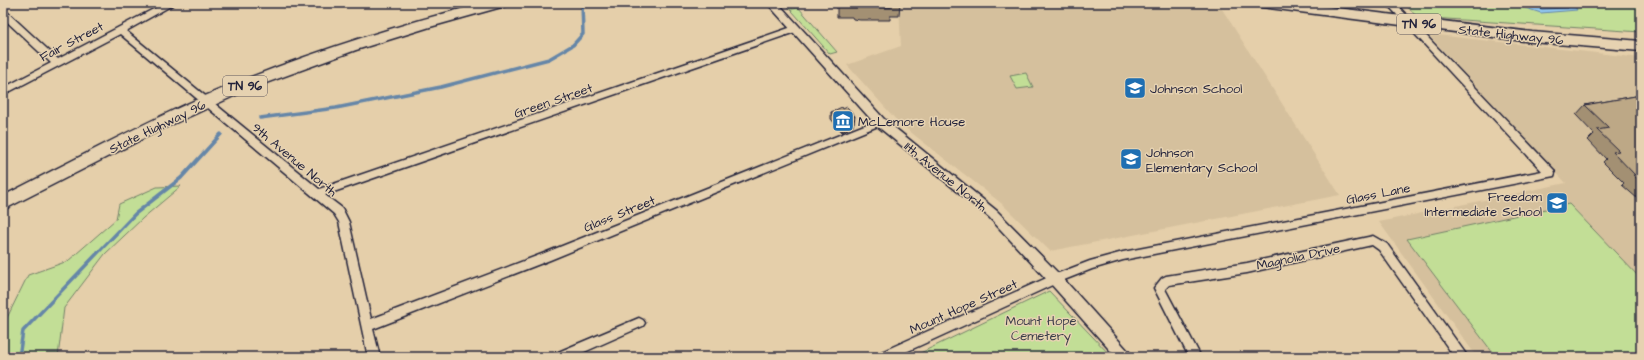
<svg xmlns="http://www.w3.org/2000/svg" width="1644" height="360" font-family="'Architects Daughter',sans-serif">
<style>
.built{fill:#d5c09d}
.green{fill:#c2de96;stroke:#728068}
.water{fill:#92c9f1;stroke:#6586a8}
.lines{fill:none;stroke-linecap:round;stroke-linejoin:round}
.shore{stroke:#4f6584;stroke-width:1}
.stream{stroke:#6586a8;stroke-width:3.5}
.minor-casing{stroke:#22223b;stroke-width:3}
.tertiary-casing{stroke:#22223b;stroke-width:3}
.primary-casing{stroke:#22223b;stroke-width:3}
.minor{fill:#e6d2b1;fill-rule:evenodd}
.tertiary{fill:#e6d2b1;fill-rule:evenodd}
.primary{fill:#e6d2b1;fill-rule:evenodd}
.wall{fill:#a39073;stroke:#22223b}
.shaded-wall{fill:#84765e;stroke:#22223b}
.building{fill:#bda886;stroke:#22223b}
.labels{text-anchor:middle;stroke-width:3;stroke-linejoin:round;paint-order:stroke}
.shield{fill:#e6d2b1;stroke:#5d575e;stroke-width:1}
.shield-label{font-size:12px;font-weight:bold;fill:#22223b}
.street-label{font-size:13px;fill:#22223b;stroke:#e6d2b1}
.poi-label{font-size:13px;fill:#22223b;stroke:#e6d2b1;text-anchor:start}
.park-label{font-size:13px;fill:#3a3e49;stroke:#e6d2b1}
</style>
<rect width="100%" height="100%" fill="#e5cfaa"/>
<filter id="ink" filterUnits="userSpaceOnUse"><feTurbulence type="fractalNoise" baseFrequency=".025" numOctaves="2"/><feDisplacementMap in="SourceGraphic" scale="8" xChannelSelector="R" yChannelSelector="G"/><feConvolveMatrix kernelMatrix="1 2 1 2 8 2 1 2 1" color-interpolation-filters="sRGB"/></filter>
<g filter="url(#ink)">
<g class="built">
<path d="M899,3h277l46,6 118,186 -290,56 -49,-48 -102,-80 -52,-58 54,-19z"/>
<path d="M1428,34l213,24v299h-164l-98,-135 187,-39z"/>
</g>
<g class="green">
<path d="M785,3h6l1,6 7,-1 38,44 -7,2z"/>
<path d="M1404,3h237v29l-224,-15z"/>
<path d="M1026,73l7,14 -16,2 -7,-13z"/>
<path d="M181,186l-38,32 -38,36 -41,54 -6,49h-55v-31l25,-51 40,-14 48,-42 3,-15 38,-17z"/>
<path d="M1569,204l72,75v78h-145l-89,-118z"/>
<path d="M1049,291l63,66h-200z"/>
</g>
<path class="water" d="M1510,3h63l4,7 -36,3z"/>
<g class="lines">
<path class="shore" d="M1522,3l20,6 26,-1 2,-5"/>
<g class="stream">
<path d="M260,118l76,-10 105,-21 108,-28 24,-14 10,-11 -1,-31"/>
<path d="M19,357l4,-26 112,-117 46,-36 40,-44"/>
</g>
<g class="minor-casing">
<g id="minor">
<path d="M165,3h11l-50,28 193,158 473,-162h6l1,2 -1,2 -473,164 17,13 7,14 22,97 171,-65 335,-134h6l2,2 -2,2 -333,136 -177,69 7,28h-12l-29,-135 -5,-8 -214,-180 -117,61v-7l48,-25 -48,-45v-8l3,1 52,48z"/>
<path d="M1386,3h9l159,167 1,3 -1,3 -431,84 -31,9 -33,13 -164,75h-18l2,-4 172,-77 39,-15 33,-9 419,-81z"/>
<path d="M1373,236l14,8 81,113h-24l2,-4 5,-1 -72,-102 -7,-5 -125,28 -78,12 -4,4 36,68h-12l-35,-69 8,-10 4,-2 81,-13z"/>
<path d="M639,318l4,2 2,3 -2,3 -70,31h-19l2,-4z"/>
</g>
</g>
<g class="tertiary-casing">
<path id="tertiary" d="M767,3h11l106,116 113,92 63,64 70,78 2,4h-16l-66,-74 -61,-66 -113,-92z"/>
</g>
<g class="primary-casing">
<g id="primary">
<path d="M483,3h24l-2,3 -75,21 -74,23 -109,40 -87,40 -157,80v-14c65,-33 130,-68 197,-98 92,-40 187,-70 283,-95z"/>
<path d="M1255,3h42l235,29 109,9v10l-109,-9 -270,-35 -5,-1z"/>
</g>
</g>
<use href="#minor" class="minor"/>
<use href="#tertiary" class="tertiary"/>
<use href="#primary" class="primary"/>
</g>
<g class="wall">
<path d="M837,3h63l-1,13h-9v4h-30l-7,-1 -1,-2h-15z"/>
<path d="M1641,95v109l-3,-4v-1l-16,-14 2,-2 -21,-21 3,-3 -18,-19 6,-6 -18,-19 9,-10z"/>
<path d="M831,112l23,11h-1v3l-11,6 -11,-13z"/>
</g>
<path class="shaded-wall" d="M855,116l-1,7h-1v3l-11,6v-7l10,-8z"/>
<g class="building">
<path d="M837,3h63h-9v4h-37l-2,-3 -15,1z"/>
<path d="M1641,95v87l-8,-7h2l-22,-23 6,-1 -22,-21 12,-2 -24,-23z"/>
<path d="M842,107l1,2 4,-2 8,9 -3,1 2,3 -12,5 -11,-13z"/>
</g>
</g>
<defs>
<g id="school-square" transform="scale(1.15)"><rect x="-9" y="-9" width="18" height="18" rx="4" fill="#1f6fb2" stroke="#e6d2b1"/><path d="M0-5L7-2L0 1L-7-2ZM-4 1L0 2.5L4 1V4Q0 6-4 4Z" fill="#fff"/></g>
<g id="museum-square" transform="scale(1.15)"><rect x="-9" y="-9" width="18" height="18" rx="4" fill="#1f6fb2" stroke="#e6d2b1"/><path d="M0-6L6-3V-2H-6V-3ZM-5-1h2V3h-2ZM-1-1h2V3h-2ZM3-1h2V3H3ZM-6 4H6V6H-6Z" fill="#fff"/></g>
</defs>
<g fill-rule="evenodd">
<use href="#school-square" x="1135" y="88"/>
<use href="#museum-square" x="843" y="121"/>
<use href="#school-square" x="1131" y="159"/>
<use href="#school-square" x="1557" y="203"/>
</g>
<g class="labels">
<g class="shield">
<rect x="1397" y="14" width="44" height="20" rx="3"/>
<rect x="223" y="76" width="44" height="20" rx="3"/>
</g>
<g class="shield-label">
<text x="1419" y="28">TN 96</text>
<text x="245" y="90">TN 96</text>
</g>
<g class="street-label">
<text transform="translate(1511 34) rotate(6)" y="5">State Highway 96</text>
<text transform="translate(71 41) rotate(-28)" y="5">Fair Street</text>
<text transform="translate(553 100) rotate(-19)" y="5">Green Street</text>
<text transform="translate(157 126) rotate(-26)" y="5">State Highway 96</text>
<text transform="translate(295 159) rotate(40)" y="5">9th Avenue North</text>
<text transform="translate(946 176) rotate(39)" y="5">11th Avenue North</text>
<text transform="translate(1378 193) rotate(-11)" y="5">Glass Lane</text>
<text transform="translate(619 213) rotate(-22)" y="5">Glass Street</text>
<text transform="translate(1298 256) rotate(-12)" y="5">Magnolia Drive</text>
<text transform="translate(963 306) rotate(-24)" y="5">Mount Hope Street</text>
</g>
<g class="poi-label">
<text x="1150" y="93">Johnson School</text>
<text x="858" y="126">McLemore House</text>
<text x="1146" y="157">Johnson<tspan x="1146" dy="15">Elementary School</tspan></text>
<text x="1542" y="201" text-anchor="end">Freedom<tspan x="1542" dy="15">Intermediate School</tspan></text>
</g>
<g class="park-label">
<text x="1041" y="325">Mount Hope<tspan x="1041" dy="15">Cemetery</tspan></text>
</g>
</g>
<rect width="1644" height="360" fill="none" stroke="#e6d2b1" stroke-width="16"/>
<rect x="8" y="8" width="1628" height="344" fill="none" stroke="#22223b" stroke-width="1.5" filter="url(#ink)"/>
</svg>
